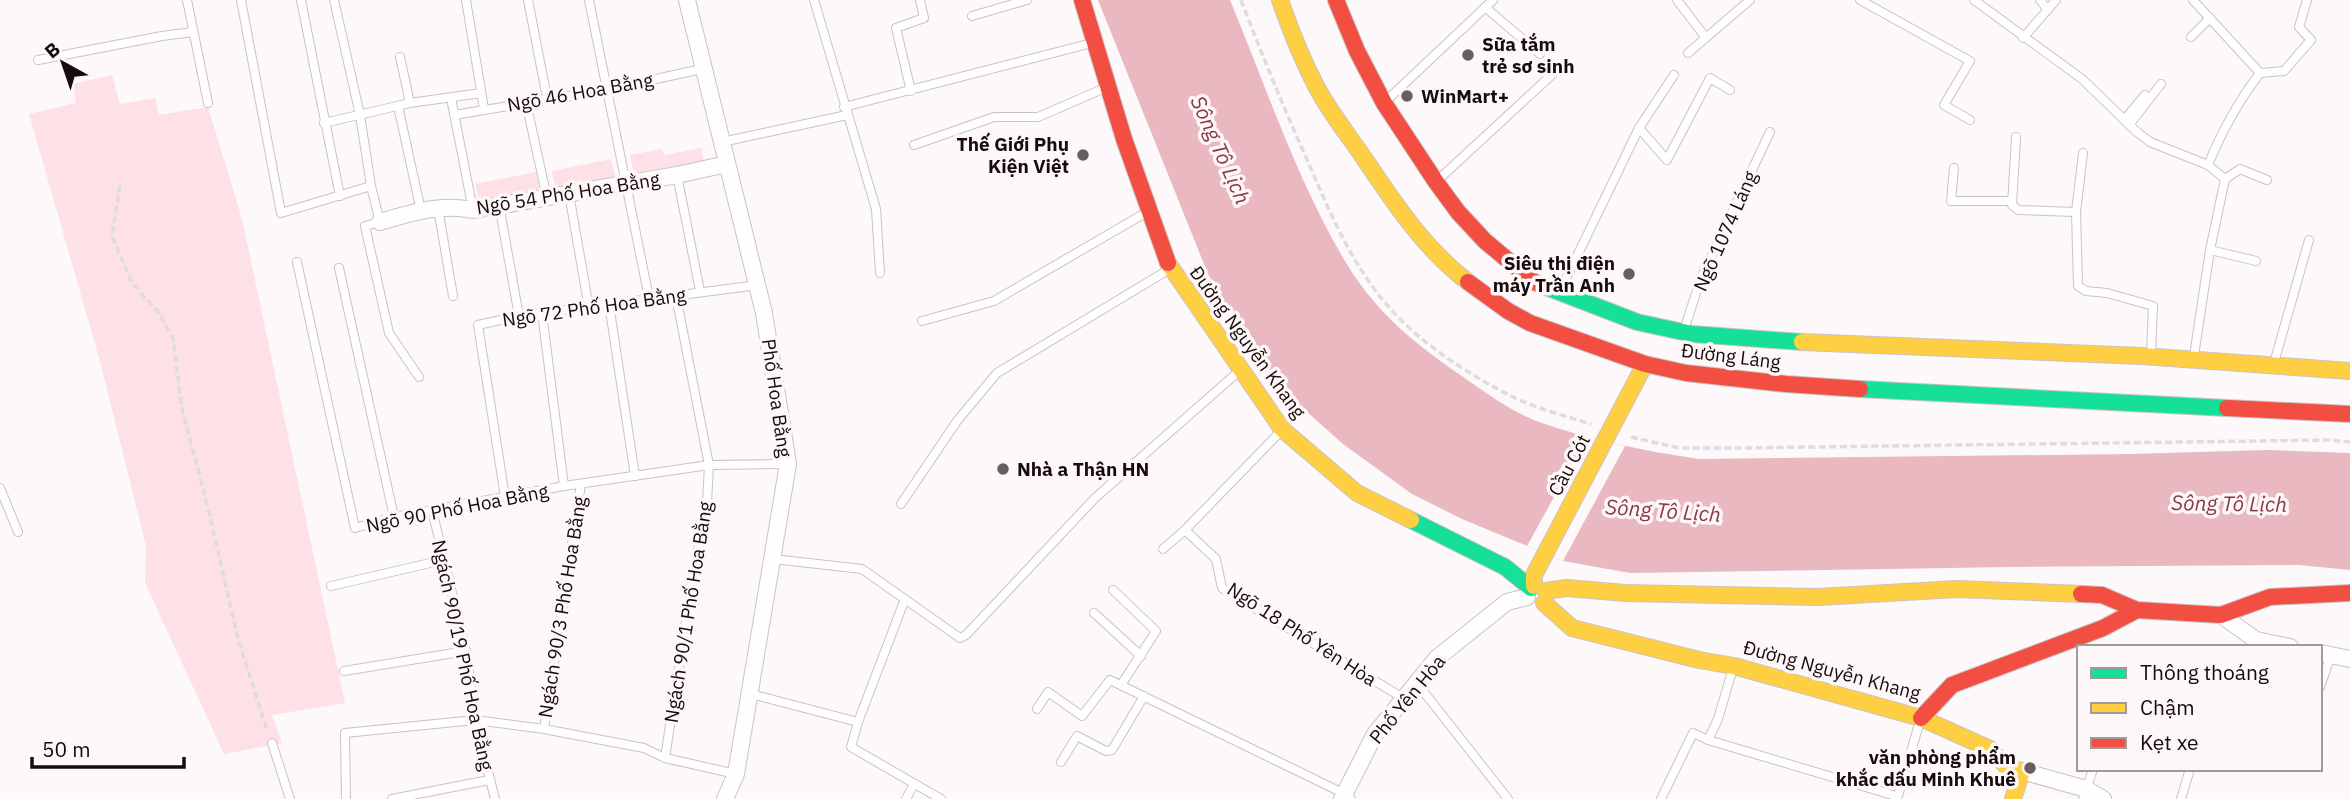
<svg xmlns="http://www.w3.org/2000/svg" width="2350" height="799" font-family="'IBM Plex Sans',sans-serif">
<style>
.green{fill:#fee1e6}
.water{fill:#e9b8c1}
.pier{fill:#fdf8f9}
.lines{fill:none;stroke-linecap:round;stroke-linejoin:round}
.lane-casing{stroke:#cbc2c4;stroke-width:10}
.street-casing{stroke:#cbc2c4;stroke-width:18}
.fast-casing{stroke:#cbc2c4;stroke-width:18}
.slow-casing{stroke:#cbc2c4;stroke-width:18}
.jam-casing{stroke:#cbc2c4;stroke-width:18}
.path{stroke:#dedddd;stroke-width:3.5;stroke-dasharray:7 3.5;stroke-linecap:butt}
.lane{stroke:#fffefe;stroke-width:8}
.street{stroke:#fffefe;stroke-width:16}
.fast{stroke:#16e098;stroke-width:16}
.slow{stroke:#ffcf43;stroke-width:16}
.jam{stroke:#f24e42;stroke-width:16}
.poi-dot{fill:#685e60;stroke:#fef7f8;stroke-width:2.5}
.labels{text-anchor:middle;stroke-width:7;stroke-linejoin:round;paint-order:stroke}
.poi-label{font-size:19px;font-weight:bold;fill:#170b0d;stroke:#fef7f8;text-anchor:start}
.street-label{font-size:19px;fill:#170b0d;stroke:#fef7f8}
.water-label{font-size:21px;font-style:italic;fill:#88374b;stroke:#fef7f8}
</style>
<rect width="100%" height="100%" fill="#fdf8f9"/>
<g class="green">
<path d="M112,75l8,29 35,-6 4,17 49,-8 34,112 103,484 -73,12 10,28 -58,11 -79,-171 1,-37 -45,-181 -72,-251 47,-11 -3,-19z"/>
<path d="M701,148l3,15 -70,13 -4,-21 32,-6 2,6z"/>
<path d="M611,159l5,21 -60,12 -4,-21z"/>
<path d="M536,172l4,21 -60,13 -5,-22z"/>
</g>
<path class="water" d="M1098,0h132c37,89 68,184 118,266 31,50 70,80 118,113 23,16 46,33 73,43 52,18 105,29 160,37l431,-5 138,-4 82,3v117l-51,-5 -289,2 -380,6 -67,-12 -101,-42 -50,-25 -69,-50 -36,-32 -32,-34 -47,-69 -20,-35z"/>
<path class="pier" d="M1587,437l38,9 -62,115 -36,-15z"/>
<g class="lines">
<g class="lane-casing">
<g id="lane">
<path d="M187,0l21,103"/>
<path d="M241,0l40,213 90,-27 9,36 -15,4 24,107 30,44"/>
<path d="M301,0l39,196"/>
<path d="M334,0l26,115 11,71"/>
<path d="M466,0l18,109"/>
<path d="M528,0l19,98"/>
<path d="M589,0l60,298"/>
<path d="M814,0l62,209 4,64"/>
<path d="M1677,0l29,38"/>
<path d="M1860,0l110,61 -26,44 26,15"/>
<path d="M1974,0l108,79 55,53 13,10 58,23 17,14 -15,71 -16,106"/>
<path d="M2040,0l8,10"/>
<path d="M2193,0l67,73"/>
<path d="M1485,7l55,47"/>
<path d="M972,16l55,-16"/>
<path d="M2191,37l19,-19"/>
<path d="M2023,38l33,-38"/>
<path d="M1688,53l62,-53"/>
<path d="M400,57l10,46"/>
<path d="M38,60l124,-24 31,-4"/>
<path d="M2260,73l24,-2 27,-31 -12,-13 8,-27"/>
<path d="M911,91l-15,-63 28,-10 -4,-18"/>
<path d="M451,98l22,112"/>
<path d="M1386,101l107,-101"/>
<path d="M526,102l21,96"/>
<path d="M398,106l23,105"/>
<path d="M844,107l248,-64"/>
<path d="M454,115l152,-25 100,-22"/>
<path d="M2124,120l21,-25"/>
<path d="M324,123l86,-20 71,-10"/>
<path d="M2129,125l32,-41"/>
<path d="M1639,128l28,32 43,-82 20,12"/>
<path d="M2016,137l-4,68 6,5 58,2"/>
<path d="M722,142l125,-27"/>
<path d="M914,145l80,-28h44l67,-29"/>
<path d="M2083,153l-7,59 2,74 8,5 21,2 46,13 -2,48"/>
<path d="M2208,165c14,-34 29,-62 52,-92"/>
<path d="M1954,168l-3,33h60"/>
<path d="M677,175l23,116"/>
<path d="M2225,179l15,-10 27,11"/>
<path d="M1438,180l119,-110"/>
<path d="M569,194l20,114"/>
<path d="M499,205l20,111"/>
<path d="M438,208l15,88"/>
<path d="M2210,250l46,11"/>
<path d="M297,262l58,266 39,-11 170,-31 145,-21 79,-1"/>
<path d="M339,268l55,249"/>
<path d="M1562,287l77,-159 35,-53"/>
<path d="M609,304l26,172"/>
<path d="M542,313l22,173"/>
<path d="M922,321l72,-20 153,-89"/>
<path d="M1685,327l16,-49 69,-146"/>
<path d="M2274,363l35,-123"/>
<path d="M0,488l18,44"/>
<path d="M505,497l-27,-172 41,-9 239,-31"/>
<path d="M901,504l56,-83 40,-48 171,-103"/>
<path d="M432,510l34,141 9,69 20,79"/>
<path d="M1185,530l31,29 6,29 181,110"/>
<path d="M1163,549l22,-19 95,-98"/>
<path d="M773,559l89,10 98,69 6,-3 129,-137 143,-126"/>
<path d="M331,586l112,-26"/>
<path d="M1113,590l43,41 -35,54"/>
<path d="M905,599l-47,123 -7,25 90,52"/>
<path d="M1094,613l47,43"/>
<path d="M344,671l122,-20"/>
<path d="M1416,682l92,117"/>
<path d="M2320,687l11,-32"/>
<path d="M751,694l107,28"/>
<path d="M1037,709l11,-17 34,24 28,-36 235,114 6,5"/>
<path d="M544,729l37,-245"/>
<path d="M1708,740l188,56"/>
<path d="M272,743l18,56"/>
<path d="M665,758l27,-177 15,-78 2,-38 -33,-169"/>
<path d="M1061,762l16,-26 29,15 6,-1 32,-54"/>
<path d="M346,799l-1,-66 130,-13 69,9 100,19 21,10 71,16"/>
<path d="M392,799l97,-19"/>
<path d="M906,799l8,-15"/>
<path d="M1661,799l32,-66 15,7 10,-21 15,-51"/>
<path d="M1897,799l23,-78"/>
<path d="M2083,799l10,-30"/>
<path d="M2181,799l9,-30"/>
</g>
</g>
<g class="street-casing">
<g id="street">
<path d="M687,0l77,313 24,151 -52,310 -11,25"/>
<path d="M380,222c31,-9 61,-19 93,-12l204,-35 50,-11"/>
<path d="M2221,615l35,25 34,7"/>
<path d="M2320,653l30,6"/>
<path d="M2022,771l64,18 17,10"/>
<path d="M1342,799l33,-65 62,-76 70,-56 20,-5"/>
</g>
</g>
<g class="fast-casing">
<g id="fast">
<path d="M1541,285l96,37 55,12 110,8"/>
<path d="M1860,389l367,19"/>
<path d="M1411,520l94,47 26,21"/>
</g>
</g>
<g class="slow-casing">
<g id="slow">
<path d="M1280,0c10,29 21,57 35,84 14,28 36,54 53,80 29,43 58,86 100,118"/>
<path d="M1168,263l114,166 75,64 54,27"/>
<path d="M1802,342l340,14 208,15"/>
<path d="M1534,586v-11l111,-211"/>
<path d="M1546,591l20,-3 60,5 192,4 139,-8 124,5"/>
<path d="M1544,603l28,25 127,32 35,6 187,52 69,31 19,20 13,2 -9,28"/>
</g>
</g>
<g class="jam-casing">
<g id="jam">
<path d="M1082,0l42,139 44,124"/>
<path d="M1336,0l21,51 27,52 52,79 22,30 27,29 49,41 7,3"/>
<path d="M1468,282l40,29 22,12 115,41 41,9 100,11 74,5"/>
<path d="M2227,408l123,6"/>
<path d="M2081,594l21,1 35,15 84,5 49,-18 80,-4"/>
<path d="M1921,718l31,-33 151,-57 34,-18"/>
</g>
</g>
<g class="path">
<path d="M1241,0c21,55 43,108 67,162 22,51 43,101 79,143 31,37 81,69 124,91 24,12 54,20 80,28"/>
<path d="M120,185l-8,51 20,47 27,30 14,25 9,71 28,107 28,123 29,91"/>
<path d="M1631,437l48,11h61l589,-8 21,2"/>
</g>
<use href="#lane" class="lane"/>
<use href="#street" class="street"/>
<use href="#fast" class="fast"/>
<use href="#slow" class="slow"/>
<use href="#jam" class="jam"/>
</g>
<g class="poi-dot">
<circle cx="1468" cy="55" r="7"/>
<circle cx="1407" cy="96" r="7"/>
<circle cx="1083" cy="155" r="7"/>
<circle cx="1629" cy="274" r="7"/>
<circle cx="1003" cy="469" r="7"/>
<circle cx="2030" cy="768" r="7"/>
</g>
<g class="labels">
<g class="poi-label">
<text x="1482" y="51">Sữa tắm<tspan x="1482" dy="22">trẻ sơ sinh</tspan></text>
<text x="1421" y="103">WinMart+</text>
<text x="1069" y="151" text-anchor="end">Thế Giới Phụ<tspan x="1069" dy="22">Kiện Việt</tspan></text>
<text x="1615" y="270" text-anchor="end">Siêu thị điện<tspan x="1615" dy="22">máy Trần Anh</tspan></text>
<text x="1017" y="476">Nhà a Thận HN</text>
<text x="2016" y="764" text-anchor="end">văn phòng phẩm<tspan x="2016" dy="22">khắc dấu Minh Khuê</tspan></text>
</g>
<g class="street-label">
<text transform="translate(580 92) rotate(-10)" y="7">Ngõ 46 Hoa Bằng</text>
<text transform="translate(568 193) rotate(-9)" y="7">Ngõ 54 Phố Hoa Bằng</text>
<text transform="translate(1725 231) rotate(-66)" y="7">Ngõ 1074 Láng</text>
<text transform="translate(594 307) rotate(-8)" y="7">Ngõ 72 Phố Hoa Bằng</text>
<text transform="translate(1248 342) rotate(54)" y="7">Đường Nguyễn Khang</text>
<text transform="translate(1731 356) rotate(7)" y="7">Đường Láng</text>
<text transform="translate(777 398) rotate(82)" y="7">Phố Hoa Bằng</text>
<text transform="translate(1569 465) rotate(-62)" y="7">Cầu Cót</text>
<text transform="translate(457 508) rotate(-11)" y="7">Ngõ 90 Phố Hoa Bằng</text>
<text transform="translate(562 607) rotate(-81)" y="7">Ngách 90/3 Phố Hoa Bằng</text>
<text transform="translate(688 612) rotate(-81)" y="7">Ngách 90/1 Phố Hoa Bằng</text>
<text transform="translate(1302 634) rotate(33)" y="7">Ngõ 18 Phố Yên Hòa</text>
<text transform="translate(463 655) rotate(78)" y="7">Ngách 90/19 Phố Hoa Bằng</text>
<text transform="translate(1832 670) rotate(15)" y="7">Đường Nguyễn Khang</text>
<text transform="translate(1407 699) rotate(-51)" y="7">Phố Yên Hòa</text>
</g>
<g class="water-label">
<text transform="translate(1220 150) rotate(66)" y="7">Sông Tô Lịch</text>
<text transform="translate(2229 504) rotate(1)" y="7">Sông Tô Lịch</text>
<text transform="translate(1663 511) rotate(4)" y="7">Sông Tô Lịch</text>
</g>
</g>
<rect x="2077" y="645" width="245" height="126" fill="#fef7f8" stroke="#a2999a" stroke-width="2"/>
<rect x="2091" y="668" width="35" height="10" fill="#16e098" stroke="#a2999a" stroke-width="2"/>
<text x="2140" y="680" font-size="21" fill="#170b0d">Thông thoáng</text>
<rect x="2091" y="703" width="35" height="10" fill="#ffcf43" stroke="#a2999a" stroke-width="2"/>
<text x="2140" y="715" font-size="21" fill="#170b0d">Chậm</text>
<rect x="2091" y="738" width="35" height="10" fill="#f24e42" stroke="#a2999a" stroke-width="2"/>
<text x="2140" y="750" font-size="21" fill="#170b0d">Kẹt xe</text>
<g transform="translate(63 63) rotate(320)" stroke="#fef7f8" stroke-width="5" paint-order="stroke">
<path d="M0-5L12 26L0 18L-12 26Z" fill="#170b0d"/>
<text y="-10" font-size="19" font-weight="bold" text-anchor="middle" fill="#170b0d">B</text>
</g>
<path d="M32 757v10h152v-10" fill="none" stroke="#170b0d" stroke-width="3.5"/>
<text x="42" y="757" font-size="21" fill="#170b0d" stroke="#fef7f8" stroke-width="5" paint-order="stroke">50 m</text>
</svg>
